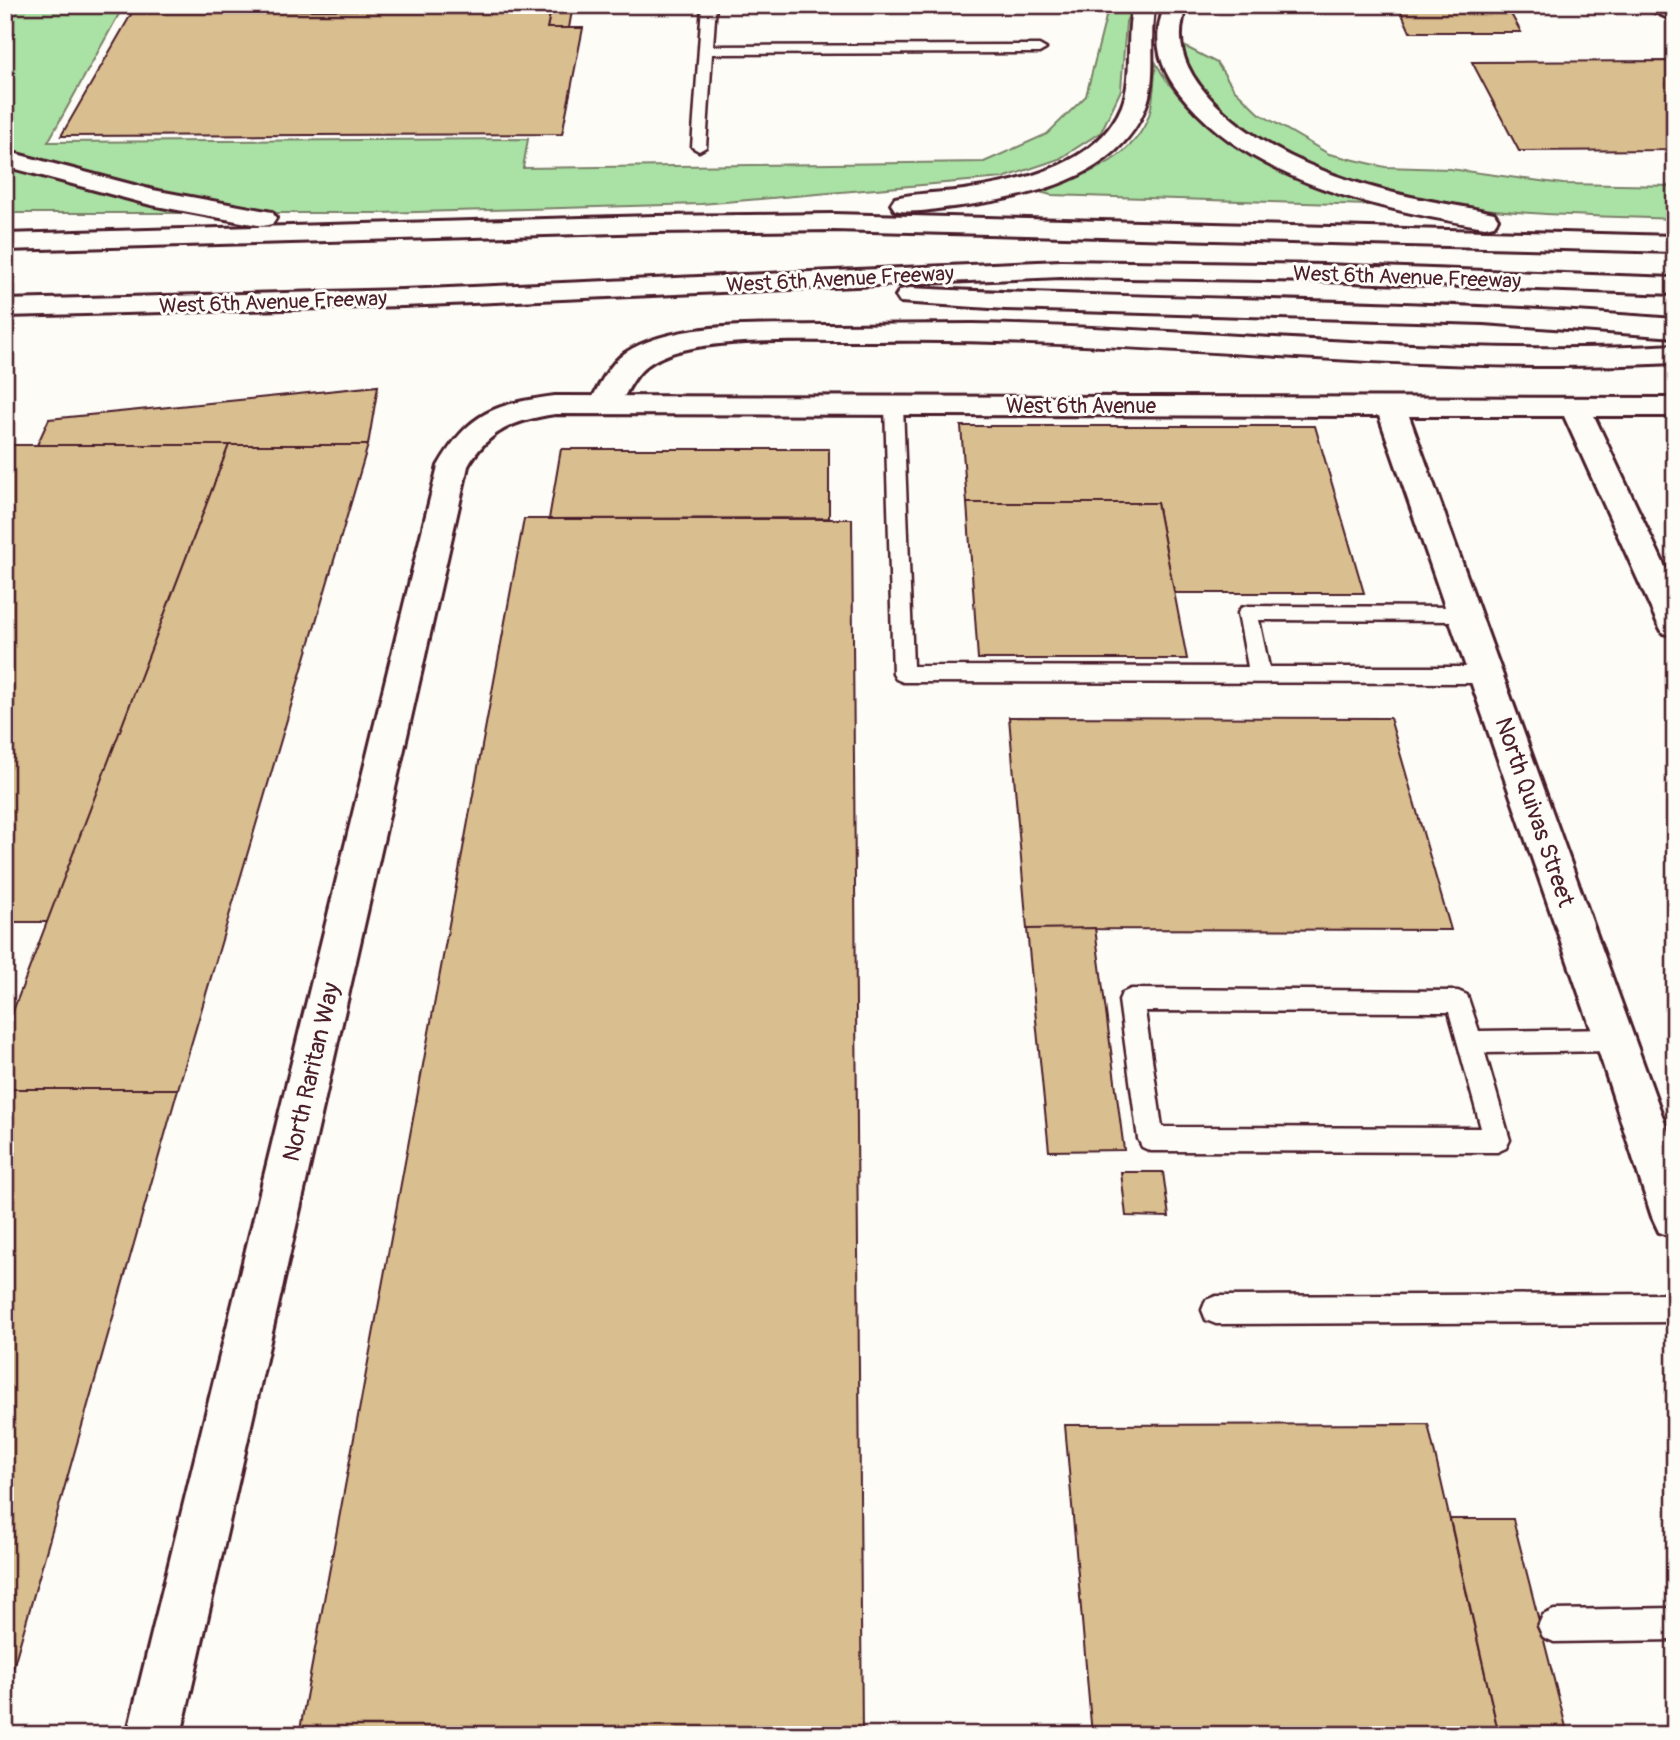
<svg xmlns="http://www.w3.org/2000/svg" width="1680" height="1740" font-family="Pangolin,sans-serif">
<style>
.green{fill:#aae1a4;stroke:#7a8068;stroke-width:2}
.building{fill:#d9be8f;stroke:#4a1f2b;stroke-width:2}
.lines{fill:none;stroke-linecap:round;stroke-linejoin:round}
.service-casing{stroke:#4a1f2b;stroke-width:5}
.tertiary-casing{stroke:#4a1f2b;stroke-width:6}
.motorway-casing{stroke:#4a1f2b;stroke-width:6}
.service{fill:#fdfcf7;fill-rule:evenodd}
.tertiary{fill:#fdfcf7;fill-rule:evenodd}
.motorway{fill:#fdfcf7;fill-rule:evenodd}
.labels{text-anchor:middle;stroke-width:6;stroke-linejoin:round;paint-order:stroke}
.far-street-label{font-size:21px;fill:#4a1f2b;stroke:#fdfcf7}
.street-label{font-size:24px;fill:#4a1f2b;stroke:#fdfcf7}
</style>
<rect width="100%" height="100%" fill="#fdfcf7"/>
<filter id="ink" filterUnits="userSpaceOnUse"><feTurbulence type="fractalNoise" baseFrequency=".0143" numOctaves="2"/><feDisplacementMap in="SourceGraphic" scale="14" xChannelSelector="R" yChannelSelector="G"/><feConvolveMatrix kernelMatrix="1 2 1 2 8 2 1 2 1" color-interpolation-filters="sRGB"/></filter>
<g filter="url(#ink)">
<g class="green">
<path d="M5,5h119l-76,137 480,-3 -5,29 461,-6 63,-28 39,-38 23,-91h24l-7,17 -5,68 -20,42 -42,27 -56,19 -302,26 -321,9h-375z"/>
<path d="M1182,45l35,18 17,26 26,25 69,40 56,13 65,2 113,15 112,2v33c-144,-6 -311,-1 -433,-91 -30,-22 -53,-45 -60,-83z"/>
<path d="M1156,63c41,78 135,104 211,137l2,5 -318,-10 -11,-3c42,-16 96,-32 110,-80 4,-15 4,-33 6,-49z"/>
</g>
<g class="building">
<path d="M136,5h437l-4,23h-22l4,-19 -418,2z"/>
<path d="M1398,5h108l15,27h-111z"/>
<path d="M551,9l-4,19h36l-21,106 -501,2 72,-125z"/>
<path d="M1668,61l7,10v79l-156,1 -47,-89z"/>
<path d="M378,386l-10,59h-331l12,-26z"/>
<path d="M961,426h354l49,167h-190l-17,-90h-190z"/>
<path d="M5,445h224l-181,477h-43z"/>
<path d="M229,445h139l-190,644h-173v-57z"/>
<path d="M561,449h268v69l-280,1z"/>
<path d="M967,503h190l30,156h-209z"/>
<path d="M524,519h328l10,1216h-563z"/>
<path d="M1009,717l381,1 61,212 -424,-1z"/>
<path d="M1095,928l29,222 -75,1 -22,-222z"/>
<path d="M5,1089h173l-173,607z"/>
<path d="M1121,1172h42l6,45 -43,-1z"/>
<path d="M1428,1424l71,311h-407l-27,-310z"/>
<path d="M1450,1519h63l55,216h-69z"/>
</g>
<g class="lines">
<g class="service-casing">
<g id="service">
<path d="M702,5h14l-3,41 326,-1 7,4 -7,4 -327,1 -6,93 -7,4 -7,-4z"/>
<path d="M894,400l9,6 10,260 335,1 -10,-54 3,-5 7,-2 217,1 7,2 3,5 -3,5 -7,2 -206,-1 10,47h217l7,3 3,5 -3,5 -7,3 -583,-1 -7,-3 -3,-5 -8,-268z"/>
<path d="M1131,989l327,2 9,4 12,36 137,-2 9,3 3,8 -3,8 -9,3 -131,2 25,87 -4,8 -9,4 -346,-1 -9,-4 -4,-8 -19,-139 3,-7zM1145,1011l304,1 32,116 -319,-1z"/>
<path d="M1675,1294v28l-459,2 -10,-4 -4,-10 4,-10 10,-4z"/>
<path d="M1675,1608v32l-121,2 -11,-5 -5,-11 5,-11 11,-5z"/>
</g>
</g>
<g class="tertiary-casing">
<g id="tertiary">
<path d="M1647,5h28v16l-25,-11z"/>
<path d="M555,396l1120,2v18h-81l81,172v48l-12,-3 -5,-9 -94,-208h-155l266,735v87l-16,-6 -7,-15 -57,-177 -216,-624 -824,-2c-39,6 -67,16 -87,52l-287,1269h-54l311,-1269c31,-54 57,-62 117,-70z"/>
</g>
</g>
<g class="motorway-casing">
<g id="motorway">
<path d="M1133,5h22c-7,32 3,70 -9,101 -28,75 -123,92 -193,101 -19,2 -40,7 -58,3l-4,-6 4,-6c22,-5 46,-5 69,-8 56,-8 134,-25 158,-84 12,-31 3,-69 11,-101z"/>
<path d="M1165,5h22c-14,37 -3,64 22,92 50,55 130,84 202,100 27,6 56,10 83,16l4,6 -4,6 -9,2c-104,-18 -225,-42 -298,-125 -26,-29 -37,-59 -22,-97z"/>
<path d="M5,151l148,39 119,22 4,6 -4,6 -9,2 -112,-21 -146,-39z"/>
<path d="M833,214l842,22v16l-842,-22 -179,2 -649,18v-16l649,-18z"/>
<path d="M1061,261l262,4 352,13v16l-352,-13 -262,-4 -658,29 -398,10v-16l398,-10z"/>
<path d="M910,288c255,13 510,10 765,31v18l-191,-14 -479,-14 -105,-7 -4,-6 4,-6z"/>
<path d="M973,324c234,4 467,34 702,21v18c-267,14 -532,-26 -799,-22 -58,1 -154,-5 -207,13 -35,13 -36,30 -54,58l-11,2 -11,-2 -4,-7c9,-18 19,-40 36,-52 50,-33 146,-27 204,-28 48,0 96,-1 144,-1z"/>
</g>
</g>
<use href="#service" class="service"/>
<use href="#tertiary" class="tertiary"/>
<use href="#motorway" class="motorway"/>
</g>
</g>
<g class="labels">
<g class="far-street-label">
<text transform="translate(1407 277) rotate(2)" y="7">West 6th Avenue Freeway</text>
<text transform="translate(840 279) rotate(-3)" y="7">West 6th Avenue Freeway</text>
<text transform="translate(273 302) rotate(-2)" y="7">West 6th Avenue Freeway</text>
<text x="1081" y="413">West 6th Avenue</text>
</g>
<g class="street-label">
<text transform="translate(1535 812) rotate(71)" y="8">North Quivas Street</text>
<text transform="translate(311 1072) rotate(-77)" y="8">North Raritan Way</text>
</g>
</g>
<rect width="1680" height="1740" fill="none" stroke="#fdfcf7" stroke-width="28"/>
<rect x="14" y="14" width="1652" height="1712" fill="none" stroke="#4a1f2b" stroke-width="2.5" filter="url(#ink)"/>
</svg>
